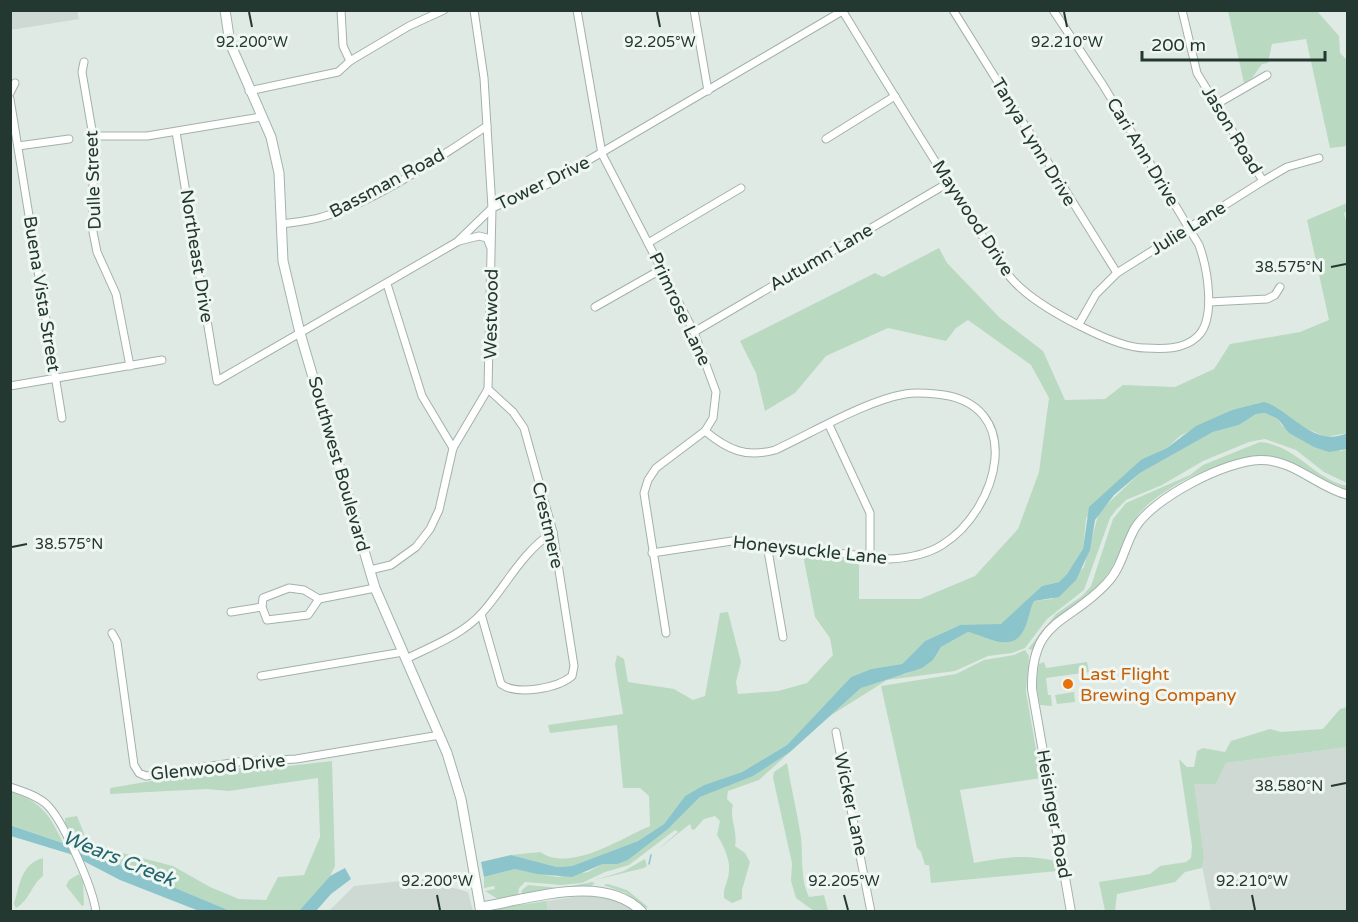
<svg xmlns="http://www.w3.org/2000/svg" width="1358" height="922" font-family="'Varela Round',sans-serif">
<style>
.built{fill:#ced9d4}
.green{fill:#bad9c1}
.water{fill:#8cc4cb}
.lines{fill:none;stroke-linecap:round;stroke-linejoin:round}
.stream{stroke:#8cc4cb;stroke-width:1.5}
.minor-casing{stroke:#a3b1ab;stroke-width:9}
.tertiary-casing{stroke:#a3b1ab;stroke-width:10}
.secondary-casing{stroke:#a0b4ac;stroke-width:11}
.minor{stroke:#fff;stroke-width:7}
.tertiary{stroke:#fff;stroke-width:8}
.secondary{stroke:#fff;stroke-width:9}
.ticks{fill:none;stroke:#223831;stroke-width:2}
.food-dot{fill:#e8710a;stroke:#f0f7f3;stroke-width:2}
.labels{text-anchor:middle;stroke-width:6;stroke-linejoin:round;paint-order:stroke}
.street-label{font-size:18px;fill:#223831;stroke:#f0f7f3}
.food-label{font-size:18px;fill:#c56008;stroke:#f0f7f3;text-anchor:start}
.water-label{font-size:20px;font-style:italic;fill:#22666f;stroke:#f0f7f3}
.ticks-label{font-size:15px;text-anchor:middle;fill:#223831;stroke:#f0f7f3;stroke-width:6;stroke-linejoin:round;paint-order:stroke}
</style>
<rect width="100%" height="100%" fill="#e0eae5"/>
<g class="built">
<path d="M11,10l66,1 2,8 -68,11z"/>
<path d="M1347,747v164h-136l-9,-45 2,-9 -11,-73h23l10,-21z"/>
<path d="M421,879l47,13 5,19h-144l25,-25z"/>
<path d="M589,895l29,4 18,12h-88l-2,-10z"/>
</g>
<g class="green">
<path d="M1228,11h89l22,25 1,17 7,7v86l-17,2 -24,-109 -34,5 -4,19 -6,1 -10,14 -8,5z"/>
<path d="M1347,203v8l-3,2 4,16 -1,204 -21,4 -28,-12 -12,-9 -42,-8 -12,2 -52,26 -13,12 -25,11 -56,59 -3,32 -16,24 -8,8 -17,4 -41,39h-41l-35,16 -23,23 -31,5 -20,8 -64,68 -45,27 -38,13 -19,11 -21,28 -26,17 -66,25 -15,1 -46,-12 29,-3c31,21 81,-14 110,-26l-1,-30 -9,-8h-17l-6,-63 -67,8 -2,-8 75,-11 -8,-49 2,-10 7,4 4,23 46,7 19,11 12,-4 15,-83 8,-1 13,50 -5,20 2,12 40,-3 29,-8 26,-28 -3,-17 -15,-21 -12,-62 56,6v38h61l55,-23 43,-47 21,-57 10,-74 -18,-33 -63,-45 -12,8 -10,13 -58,-13 -62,28 -31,37 -30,18 -9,-38 -16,-32 135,-68 8,4 56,-29 8,15 53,55 43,33 22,49 40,-1 18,-14 52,2 39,-18 16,-25 70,-12 29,-12 -22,-100z"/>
<path d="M1265,413l13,6 4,7 59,25 6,-2v34l-23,-11 -28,-22 -31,-11 -16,3 -46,19 -41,24 -36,15 -10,10 -6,8 -26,72 -37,29 -22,29 -13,5 -24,3 -33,15 -68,9 -57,36 -71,64 -31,11 -1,8 6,6c-4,12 5,27 2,41l10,7 5,9 -8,28v9l-10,4 -8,-5c-1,-12 5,-17 5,-28 1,-11 -6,-26 -12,-35l3,-14 -5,-5 -11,3 -9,10 -3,1 -2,-6 -34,27 22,-19 -3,-2 -46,35 -24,7 -23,11 -21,2 -36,-3 -6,6 -1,7 -20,4 -13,-8 10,-2 -1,-3 -10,2v-11l31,-8 42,8 31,-5 15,-8h15l10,-4 39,-30 33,-33 53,-22 37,-23 71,-64 28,-12 17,-2 27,-14 8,-13 27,-15 11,2 9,5 37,-18 9,-20 18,-2 32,-32 15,-55 41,-39 73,-41 26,-7 17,-11z"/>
<path d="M1260,442c36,3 54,37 87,44v5c-24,-8 -44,-28 -70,-33 -38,-9 -115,27 -139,57 -14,19 -18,43 -32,61 -23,31 -54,34 -73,74l-5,-1 28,-35 26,-18 9,-10 22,-67 13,-16 64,-28 13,-10z"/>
<path d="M1025,650l4,6 -3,36 15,86 -81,12 14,73c32,-6 50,-9 82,-2l1,10 -126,12 -2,-18h-4l-4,-13 -4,-4 -36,-162 75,-12 28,-14 30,-5z"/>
<path d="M1044,662l2,6 41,-6 2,10 -43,6 2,17h3l1,11 -12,-1 -4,-22 3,-19z"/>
<path d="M1074,692l1,10 -18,2 -2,-9z"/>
<path d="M1347,707v40l-121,16 -10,21h-22l10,73 -2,11 -17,4 -10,10 -58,12 -2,17h-10l-6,-29 51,-8 10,-8 26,-4 5,-4 1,-12 -13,-87 8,8h7l3,-16 6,-3 22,4 6,-11 39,-12 11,3 42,-3 17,-20z"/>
<path d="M332,761l3,105 -5,10 -31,35h-69l-13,-4 -141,-60 -11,-23v-6l12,-2 10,25 39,13 47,12 37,21 29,12 27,1 12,-23 26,-2 16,-38 -2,-59 -89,13 -22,-2 -97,5v-6l124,-21 19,3z"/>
<path d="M787,763c4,24 10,49 14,74 2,20 -1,42 8,60l15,-2 4,16h-14l-18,-13 -5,-17 1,-18 -19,-85 1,-6z"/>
<path d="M11,792c31,10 38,22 52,51l-52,-18z"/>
<path d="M43,858v18c-12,9 -13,24 -27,32l-2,-4c6,-20 7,-40 29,-46z"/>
<path d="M645,859l2,7 -3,2 -49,12 29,-9z"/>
<path d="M79,874l4,7 1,24 -2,1 -16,-20 3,-6z"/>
<path d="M592,882l3,1 -4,3 -70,9 1,-5 6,-5 33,3z"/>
<path d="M608,884l19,6 21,17 -3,1 -19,-15 -23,-8z"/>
<path d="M546,901l2,10 -62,1v-2z"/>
</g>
<g class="water">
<path d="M1264,402c26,7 50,47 83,31v16l-18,3 -15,-5 -25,-14 -11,-14 -13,-6 -9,1 -17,11 -26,7 -73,41 -26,22 -19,25 -5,30 -14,30 -17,17 -25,4c-5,9 -6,24 -12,32 -13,20 -38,2 -54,-1l-27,15 -8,13 -11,8 -61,20 -71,64 -37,24 -53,21 -33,33 -39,30 -10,4h-15l-31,13 -35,-3 -22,-5 -31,8 -3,-15 30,-7 46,12 15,-1 66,-25 26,-17 21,-28 19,-11 38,-13 45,-27 64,-68 20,-8 31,-5 23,-23 35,-16 41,-1 41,-38 17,-4 8,-8 16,-25 6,-42 53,-48 25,-11 29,-22 36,-16z"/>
<path d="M10,825l76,26 144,60h-31l-79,-31 -50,-26 -59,-18z"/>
<path d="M345,868l6,11 -20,15 -15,17h-17l31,-35z"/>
</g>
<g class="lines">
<path class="stream" d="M649,864l2,-9"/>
<g class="minor-casing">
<g id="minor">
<path d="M341,10l2,36 7,15"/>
<path d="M577,10l25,144 92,178 22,60 -3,26 -8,13 -49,37 -8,12 -4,13 22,140"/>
<path d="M694,10l14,81"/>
<path d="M842,10c42,69 84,138 128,206 16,24 30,55 53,74 23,20 91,58 122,58 17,1 38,2 52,-11 20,-18 10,-70 2,-92l-96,-160 -50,-75"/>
<path d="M953,10l164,263"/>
<path d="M1182,10l15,63 66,108"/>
<path d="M84,62l-2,10 11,64v96l4,20 19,42 14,72"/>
<path d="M249,91l89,-19 12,-11 59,-35 35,-16"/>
<path d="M10,93l5,-10"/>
<path d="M10,99l52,319"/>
<path d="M1215,105l52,-30"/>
<path d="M176,132l41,249 240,-139 35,-34 56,-24 296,-174"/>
<path d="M93,136h54l114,-19"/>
<path d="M826,139l69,-43"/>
<path d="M18,146l51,-7"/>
<path d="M281,224c14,-2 28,-3 41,-7 52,-14 119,-61 165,-91"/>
<path d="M459,241l20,-5 8,2 3,8"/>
<path d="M648,243l93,-55"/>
<path d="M387,284l35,112 31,52"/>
<path d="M1209,302l58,-3 8,-4 5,-8"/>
<path d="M595,307l67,-38"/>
<path d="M1079,324l17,-30 21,-21 146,-92 24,-14 32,-9"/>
<path d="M694,332l254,-149"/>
<path d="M10,386l152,-26"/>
<path d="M829,425l41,88v44"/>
<path d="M767,545l16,92"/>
<path d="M652,553l80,-12 158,18c18,-1 36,-4 52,-14 57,-35 86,-143 -6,-151 -10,-1 -21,-2 -31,0 -40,7 -93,39 -130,56 -29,8 -47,0 -70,-19"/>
<path d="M370,570l21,-5 25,-18 14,-18 9,-19 14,-62 35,-59 4,-181 -8,-130 -10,-68"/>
<path d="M289,588l15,2 15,9 -11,16 -41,5 -5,-13 1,-9z"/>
<path d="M319,599l56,-11"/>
<path d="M231,612l31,-5"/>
<path d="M481,614l20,70c16,12 57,4 71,-8l2,-10 -21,-134 -29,-104 -11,-16 -25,-23"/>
<path d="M112,633l5,9 17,123 5,8 7,3 92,-14 58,-3 144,-24"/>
<path d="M406,659c26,-13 56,-24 76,-46 24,-27 40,-61 71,-81"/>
<path d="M261,676l142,-24"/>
<path d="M836,732l35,180"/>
<path d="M10,787c12,4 25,8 35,16 17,14 48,85 51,109"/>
</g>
</g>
<g class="tertiary-casing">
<path id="tertiary" d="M1071,912l-39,-223c-1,-71 36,-64 74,-105 16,-16 18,-37 29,-56 18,-30 90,-67 125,-68 33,-1 57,27 88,35"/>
</g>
<g class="secondary-casing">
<g id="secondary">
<path d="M225,10l5,33 41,94 8,36 4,88 17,72 75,255 72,165 14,46 20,113"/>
<path d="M480,907c48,-7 124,-35 162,5"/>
</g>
</g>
<use href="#minor" class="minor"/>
<use href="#tertiary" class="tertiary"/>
<use href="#secondary" class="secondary"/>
</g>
<path class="ticks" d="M249,12l3,15M657,12l3,15M1064,12l3,15M1331,267l15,-3M12,547l15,-3M1331,786l15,-3M437,895l3,15M844,895l4,15M1252,895l3,15"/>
<circle class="food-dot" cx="1068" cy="684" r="6"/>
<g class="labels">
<g class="street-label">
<text transform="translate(1232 130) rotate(59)" y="6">Jason Road</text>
<text transform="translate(1034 142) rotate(59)" y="6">Tanya Lynn Drive</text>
<text transform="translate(1143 152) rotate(59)" y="6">Cari Ann Drive</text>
<text transform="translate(93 180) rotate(-92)" y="6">Dulle Street</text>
<text transform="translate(387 183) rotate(-28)" y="6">Bassman Road</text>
<text transform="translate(543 183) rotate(-26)" y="6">Tower Drive</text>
<text transform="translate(973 218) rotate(57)" y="6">Maywood Drive</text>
<text transform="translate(1188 228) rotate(-32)" y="6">Julie Lane</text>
<text transform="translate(197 256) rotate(81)" y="6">Northeast Drive</text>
<text transform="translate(821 257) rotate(-30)" y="6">Autumn Lane</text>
<text transform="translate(42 294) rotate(81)" y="6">Buena Vista Street</text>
<text transform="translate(680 309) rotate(65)" y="6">Primrose Lane</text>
<text transform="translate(491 314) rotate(-89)" y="6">Westwood</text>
<text transform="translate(339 464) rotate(74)" y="6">Southwest Boulevard</text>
<text transform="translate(548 525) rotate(77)" y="6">Crestmere</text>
<text transform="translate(810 550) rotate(6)" y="6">Honeysuckle Lane</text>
<text transform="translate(218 767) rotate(-6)" y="6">Glenwood Drive</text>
<text transform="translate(851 804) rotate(78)" y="6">Wicker Lane</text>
<text transform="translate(1054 814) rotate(80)" y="6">Heisinger Road</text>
</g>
<g class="food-label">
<text x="1080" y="680">Last Flight<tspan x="1080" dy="21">Brewing Company</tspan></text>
</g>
<g class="water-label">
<text transform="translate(119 858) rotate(22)" y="7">Wears Creek</text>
</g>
</g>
<g class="ticks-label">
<text x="252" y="47">92.200°W</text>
<text x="660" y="47">92.205°W</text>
<text x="1067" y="47">92.210°W</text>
<text x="1289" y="272">38.575°N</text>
<text x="69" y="549">38.575°N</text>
<text x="1289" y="791">38.580°N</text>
<text x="437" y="886">92.200°W</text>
<text x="844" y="886">92.205°W</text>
<text x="1252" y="886">92.210°W</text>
</g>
<rect width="1358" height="922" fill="none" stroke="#223831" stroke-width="24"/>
<path d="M1142 51v9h183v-9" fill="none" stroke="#223831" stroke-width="3"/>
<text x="1151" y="51" font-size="18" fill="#223831" stroke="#f0f7f3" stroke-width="4.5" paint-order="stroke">200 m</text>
</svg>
